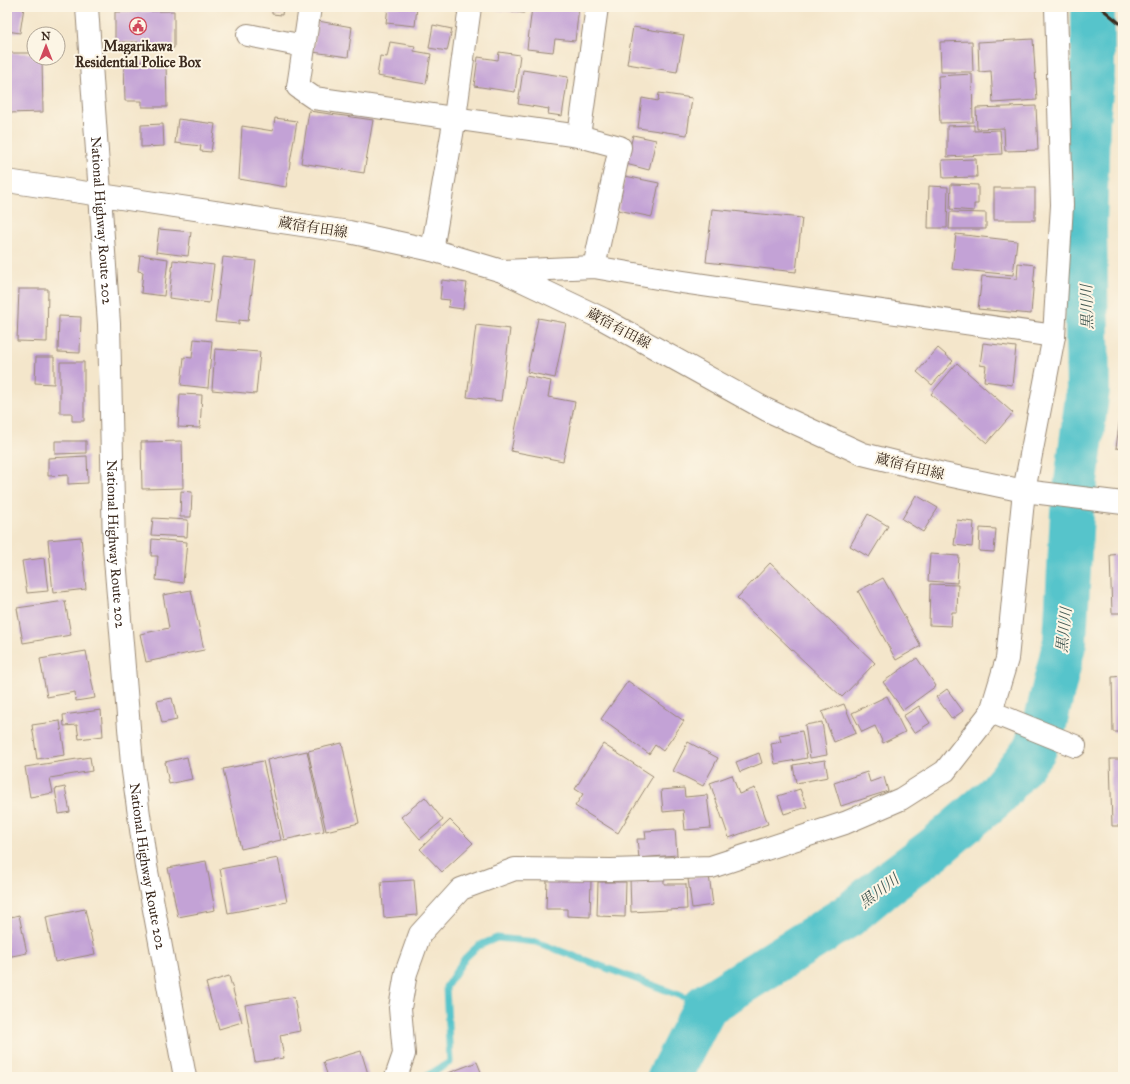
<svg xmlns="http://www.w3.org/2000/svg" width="1130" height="1084" font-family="'IM FELL Great Primer','Noto Serif JP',serif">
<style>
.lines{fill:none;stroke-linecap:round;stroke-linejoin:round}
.stream{stroke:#57c4cb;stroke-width:7}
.river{stroke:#57c4cb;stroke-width:44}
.building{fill:#c3a2d6}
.minor-casing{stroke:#988874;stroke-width:24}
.major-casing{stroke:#988874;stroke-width:24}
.highway-casing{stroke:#988874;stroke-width:24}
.minor{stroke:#fff;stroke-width:22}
.major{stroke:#fff;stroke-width:22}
.highway{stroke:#fff;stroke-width:22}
.rail{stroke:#3b2a1e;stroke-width:3}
.labels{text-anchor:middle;stroke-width:4;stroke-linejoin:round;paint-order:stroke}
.poi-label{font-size:14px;font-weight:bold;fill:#3b2a1e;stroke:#fcf5e5}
.street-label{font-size:14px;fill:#3b2a1e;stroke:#fcf5e5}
.water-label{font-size:15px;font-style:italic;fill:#435852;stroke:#fcf5e5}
</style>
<rect width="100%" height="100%" fill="#fcf5e5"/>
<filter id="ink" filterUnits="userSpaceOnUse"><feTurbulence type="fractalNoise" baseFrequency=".025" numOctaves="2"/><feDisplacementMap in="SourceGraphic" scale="8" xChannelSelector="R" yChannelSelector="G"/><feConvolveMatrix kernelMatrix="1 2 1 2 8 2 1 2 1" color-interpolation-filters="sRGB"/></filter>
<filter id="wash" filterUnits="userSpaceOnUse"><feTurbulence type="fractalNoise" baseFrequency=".012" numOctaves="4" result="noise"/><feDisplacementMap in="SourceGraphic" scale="16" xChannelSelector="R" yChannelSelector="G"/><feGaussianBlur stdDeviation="0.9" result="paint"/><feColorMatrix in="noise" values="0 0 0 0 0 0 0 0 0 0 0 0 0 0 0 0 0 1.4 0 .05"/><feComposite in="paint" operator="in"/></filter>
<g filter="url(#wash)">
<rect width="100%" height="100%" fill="#f4e6cb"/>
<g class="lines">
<path class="stream" d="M425,1077l25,-15 -4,-75 19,-29 13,-12 19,-8 39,4 170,63"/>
<path class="river" d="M669,1077l37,-72 142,-89 36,-30 50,-37 63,-54 38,-46 5,-16 4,-5 21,-87 7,-128 16,-124 -3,-162 3,-106 5,-48v-66"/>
</g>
<g id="blocks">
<g class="building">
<path d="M7,7h17l-4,26 -13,-2z"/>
<path d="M272,7h11l-1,8 -10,-1z"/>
<path d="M388,7h29l-2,19 -29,-3z"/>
<path d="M489,7h36l-1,6 -35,-4z"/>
<path d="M532,7h47l-4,34 -20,-2 -2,13 -26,-3z"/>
<path d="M174,11v37h-36v-6h-23v-30z"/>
<path d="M318,21l34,6 -4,30 -35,-5z"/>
<path d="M433,25l19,4 -5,22 -18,-3z"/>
<path d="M633,27l51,8 -7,37 -50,-8z"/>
<path d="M1033,39l4,61 -44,3 -2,-32 -12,1 -1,-30z"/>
<path d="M972,41l1,31h-32l-1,-30z"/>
<path d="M390,42l25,4 -1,5 17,3 -5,30 -49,-8 3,-20 7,1z"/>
<path d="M499,52l21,3 -5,37 -41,-6 4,-29 20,3z"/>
<path d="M7,53h27v5h8l1,54 -36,1z"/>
<path d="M124,62h42l1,45h-25v-6h-17z"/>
<path d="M523,70l45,7 -6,39 -14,-2 1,-5 -31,-5z"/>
<path d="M972,74l1,48 -33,1 -2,-47z"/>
<path d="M659,93l33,5 -5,37 -49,-7 4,-30 16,3z"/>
<path d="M1036,106l2,44 -33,1 -1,-23 -27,1 -1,-21z"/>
<path d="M309,111l64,9 -9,53 -63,-10z"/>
<path d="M275,118l22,3 -11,66 -47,-8 3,-53 31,5z"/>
<path d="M178,119l37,5 -4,28 -11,-1 1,-5 -26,-3z"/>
<path d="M163,124l1,22 -23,1v-22z"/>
<path d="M974,125v6l26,-1 2,24 -55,3v-31z"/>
<path d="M633,135l23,5 -7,30 -23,-6z"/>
<path d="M976,159l1,18 -34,1 -1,-18z"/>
<path d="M625,176l34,7 -7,34 -34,-7z"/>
<path d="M951,184l27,1v19h-4v7l-24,-2z"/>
<path d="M929,186l19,1 -1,41h-19z"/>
<rect x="994" y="188" width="41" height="32"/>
<path d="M712,209l90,9 -6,54 -90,-10z"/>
<path d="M950,212l36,1v16h-37z"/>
<path d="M159,229l32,3 -3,24 -32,-4z"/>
<path d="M956,234l61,7 -4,34 -61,-6z"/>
<path d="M140,255l28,4 -4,37 -23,-3 2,-21 -5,-1z"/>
<path d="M223,257l33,4 -8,60 -9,-1v4l-24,-2z"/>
<path d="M173,260l41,5 -5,38 -40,-5z"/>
<path d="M1018,263l17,2 -4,49 -53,-5 4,-33 35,3z"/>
<path d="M442,280l25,3 -4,26 -15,-2 2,-7 -10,-1z"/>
<path d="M19,289h29l-1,53 -30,-1z"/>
<path d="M59,316l22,1 -1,36 -22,-1z"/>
<path d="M538,318l28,5 -11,55 -28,-6z"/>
<path d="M476,325l34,4 -9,72 -34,-4z"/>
<path d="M194,339l18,2 -4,47 -27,-3 3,-28 8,1z"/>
<path d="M983,343l33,4 -4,38 -28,-4 2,-15 -6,-1z"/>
<path d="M938,348l15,13 -21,24 -15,-13z"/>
<path d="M215,349l45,3 -4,42 -44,-4z"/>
<path d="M36,357h18v27l-19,-1z"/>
<path d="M60,362h24v59h-12v-8h-12z"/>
<path d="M957,363l56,50 -26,30 -56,-49z"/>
<path d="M526,376l25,5 -3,16 27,5 -12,59 -52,-10z"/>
<path d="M180,394l22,1 -2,33 -22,-1z"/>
<path d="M1122,403h1v46l-7,-1z"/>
<path d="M55,441h31v12l-31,1z"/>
<path d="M182,441l1,47 -41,1 -1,-47z"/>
<path d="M87,456l1,27 -20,1v-9l-20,1v-18z"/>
<path d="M181,491l11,1 -1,25h-11z"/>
<path d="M916,495l22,13 -15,24 -21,-13z"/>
<path d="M868,514l20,12 -19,31 -19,-11z"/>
<path d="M153,518l35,2 -1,17 -36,-2z"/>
<path d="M957,520l17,2 -2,25 -18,-2z"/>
<path d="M980,528l16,1 -2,23 -15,-1z"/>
<path d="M81,537l5,52 -33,4 -5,-53z"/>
<path d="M152,539l35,3 -4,41 -27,-3 2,-24h-7z"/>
<path d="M930,554l29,2 -2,27 -29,-2z"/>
<path d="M1123,554v59h-11l-2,-58z"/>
<path d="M44,558l4,33 -21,2 -5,-32z"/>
<path d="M770,563l105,100 -33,34 -105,-99z"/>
<path d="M883,578l38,68 -25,14 -38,-69z"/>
<path d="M930,584l28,1 -1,27h-5l-1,14 -22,-1z"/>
<path d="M191,590l13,60 -58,12 -6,-28 29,-6 -6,-33z"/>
<path d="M65,601l6,34 -48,8 -6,-35z"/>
<path d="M86,651l9,47 -19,3 -1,-9 -28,5 -7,-38z"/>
<path d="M917,658l19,28 -33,24 -20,-28z"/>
<path d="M1123,676v150h-11l-2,-67h12l-1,-27h-8l-1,-55z"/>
<path d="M628,681l56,40 -21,30 -8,-6 -6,9 -48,-35z"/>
<path d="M947,689l16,22 -11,8 -16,-22z"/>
<path d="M887,696l18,36 -22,11 -8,-17 -13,6 -10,-19z"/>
<path d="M172,698l5,22 -15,3 -5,-22z"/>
<path d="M844,704l12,29 -22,9 -12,-30z"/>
<path d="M919,706l11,17 -16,10 -11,-17z"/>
<path d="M101,710l2,26 -24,3 -2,-14 -13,1 -1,-11z"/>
<path d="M60,721l5,34 -28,4 -5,-34z"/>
<path d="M822,722l5,33 -17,3 -5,-33z"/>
<path d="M802,731l5,27 -32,6 -4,-20 10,-2 -2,-7z"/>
<path d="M688,742l30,16 -15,28 -30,-15z"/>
<path d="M342,743l17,80 -33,8 -18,-80z"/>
<path d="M603,744l50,32 -35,57 -43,-27 8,-12 -8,-5z"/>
<path d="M307,751l17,80 -40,9 -17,-80z"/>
<path d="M759,753l3,10 -22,9 -4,-10z"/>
<path d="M90,757l2,14 -42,7 3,15 -23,4 -5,-30z"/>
<path d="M187,757l5,22 -23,5 -4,-22z"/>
<path d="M825,760l3,17 -32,6 -3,-18z"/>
<path d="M263,761l18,79 -40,9 -18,-80z"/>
<path d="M867,772l3,10 14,-5 4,14 -47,15 -7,-23z"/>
<path d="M732,775l7,19 16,-6 13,36 -39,14 -19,-55z"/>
<path d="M65,787l5,25 -11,2 -4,-25z"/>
<path d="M684,788l1,9 22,-2 4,33 -26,2 -2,-20 -20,2 -2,-22z"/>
<path d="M800,789l7,18 -23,7 -6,-18z"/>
<path d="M425,797l18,23 -23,19 -19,-22z"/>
<path d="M450,820l23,23 -31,29 -22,-23z"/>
<path d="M675,829l2,26 -38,3 -2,-19h9l-1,-8z"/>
<path d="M278,858l9,44 -59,11 -8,-44z"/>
<path d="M206,861l9,49 -37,7 -10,-49z"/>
<path d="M709,875l4,30 -21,3 -4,-29z"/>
<path d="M664,877v7h22l1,25 -56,3 -1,-34z"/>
<path d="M547,879l44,1 -1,37 -23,-1v-7h-21z"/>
<path d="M414,880l3,35 -33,3 -3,-36z"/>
<path d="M598,882h28l-1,35 -28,-1z"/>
<path d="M85,909l10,45 -40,8 -9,-45z"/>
<path d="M19,915l8,38 -20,4v-39z"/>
<path d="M229,976l13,46 -23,7 -13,-46z"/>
<path d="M294,997l6,34 -20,4 4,23 -29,4 -10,-57z"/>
<path d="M361,1051l8,26h-41l-5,-15z"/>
<path d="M477,1062l6,15h-45z"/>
</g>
</g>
</g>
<g filter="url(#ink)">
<use href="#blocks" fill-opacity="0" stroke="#988874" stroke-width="1"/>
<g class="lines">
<g class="minor-casing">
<g id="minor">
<path d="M310,7l-12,80 16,11 265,38 41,11 -26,120"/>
<path d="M248,35l56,11"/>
<path d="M579,136l18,-129"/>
<path d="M432,250l23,-133 15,-110"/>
<path d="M502,271l92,-4 75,13 385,56"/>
<path d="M991,712l84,34"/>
<path d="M396,1077l8,-23 -4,-46 6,-35 14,-39 41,-45 54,-20 96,1 100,-3 134,-44 56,-24 44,-28 46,-59 16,-53 17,-168 30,-155 8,-131 -6,-198"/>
</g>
</g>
<g class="major-casing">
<path id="major" d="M7,181l342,51 83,18 70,21 101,48 164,91 96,44 80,20 81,17 99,12"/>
</g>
<g class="highway-casing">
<g id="highway">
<path id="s1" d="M87,7l22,317 5,223 18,217 14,102 39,211"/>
</g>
</g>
<use href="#minor" class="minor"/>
<use href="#major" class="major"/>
<use href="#highway" class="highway"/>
<path class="rail" d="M1100,7l23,19"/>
</g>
</g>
<defs>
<g id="civic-ring" transform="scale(0.9)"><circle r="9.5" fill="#fcf5e5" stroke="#d1495b" stroke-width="1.5"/><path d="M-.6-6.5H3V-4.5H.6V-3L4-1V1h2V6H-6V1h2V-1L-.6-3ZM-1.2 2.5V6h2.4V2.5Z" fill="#d1495b"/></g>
</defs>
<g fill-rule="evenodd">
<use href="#civic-ring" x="138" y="26"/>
</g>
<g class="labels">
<g class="poi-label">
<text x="138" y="51">Magarikawa<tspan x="138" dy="16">Residential Police Box</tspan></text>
</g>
<g class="street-label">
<text dy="5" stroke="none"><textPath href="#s1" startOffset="214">National Highway Route 202</textPath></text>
<text transform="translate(313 227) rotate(9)" y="5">蔵宿有田線</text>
<text transform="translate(619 328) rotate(28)" y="5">蔵宿有田線</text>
<text transform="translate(910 466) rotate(14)" y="5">蔵宿有田線</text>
<text dy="5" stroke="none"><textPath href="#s1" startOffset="538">National Highway Route 202</textPath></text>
<text dy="5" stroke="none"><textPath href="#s1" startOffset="862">National Highway Route 202</textPath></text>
</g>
<g class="water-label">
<text transform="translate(1087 307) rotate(-91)" y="5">黒川川</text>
<text transform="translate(1064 630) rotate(-84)" y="5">黒川川</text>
<text transform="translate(879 891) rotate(-37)" y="5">黒川川</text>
</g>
</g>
<rect width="1130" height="1084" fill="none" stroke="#fcf5e5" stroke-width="24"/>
<g transform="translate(46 46)"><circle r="19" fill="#fcf5e5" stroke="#afa495"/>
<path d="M0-3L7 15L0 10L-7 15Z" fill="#d1495b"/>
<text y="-6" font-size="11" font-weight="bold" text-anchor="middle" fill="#3b2a1e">N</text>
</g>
</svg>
